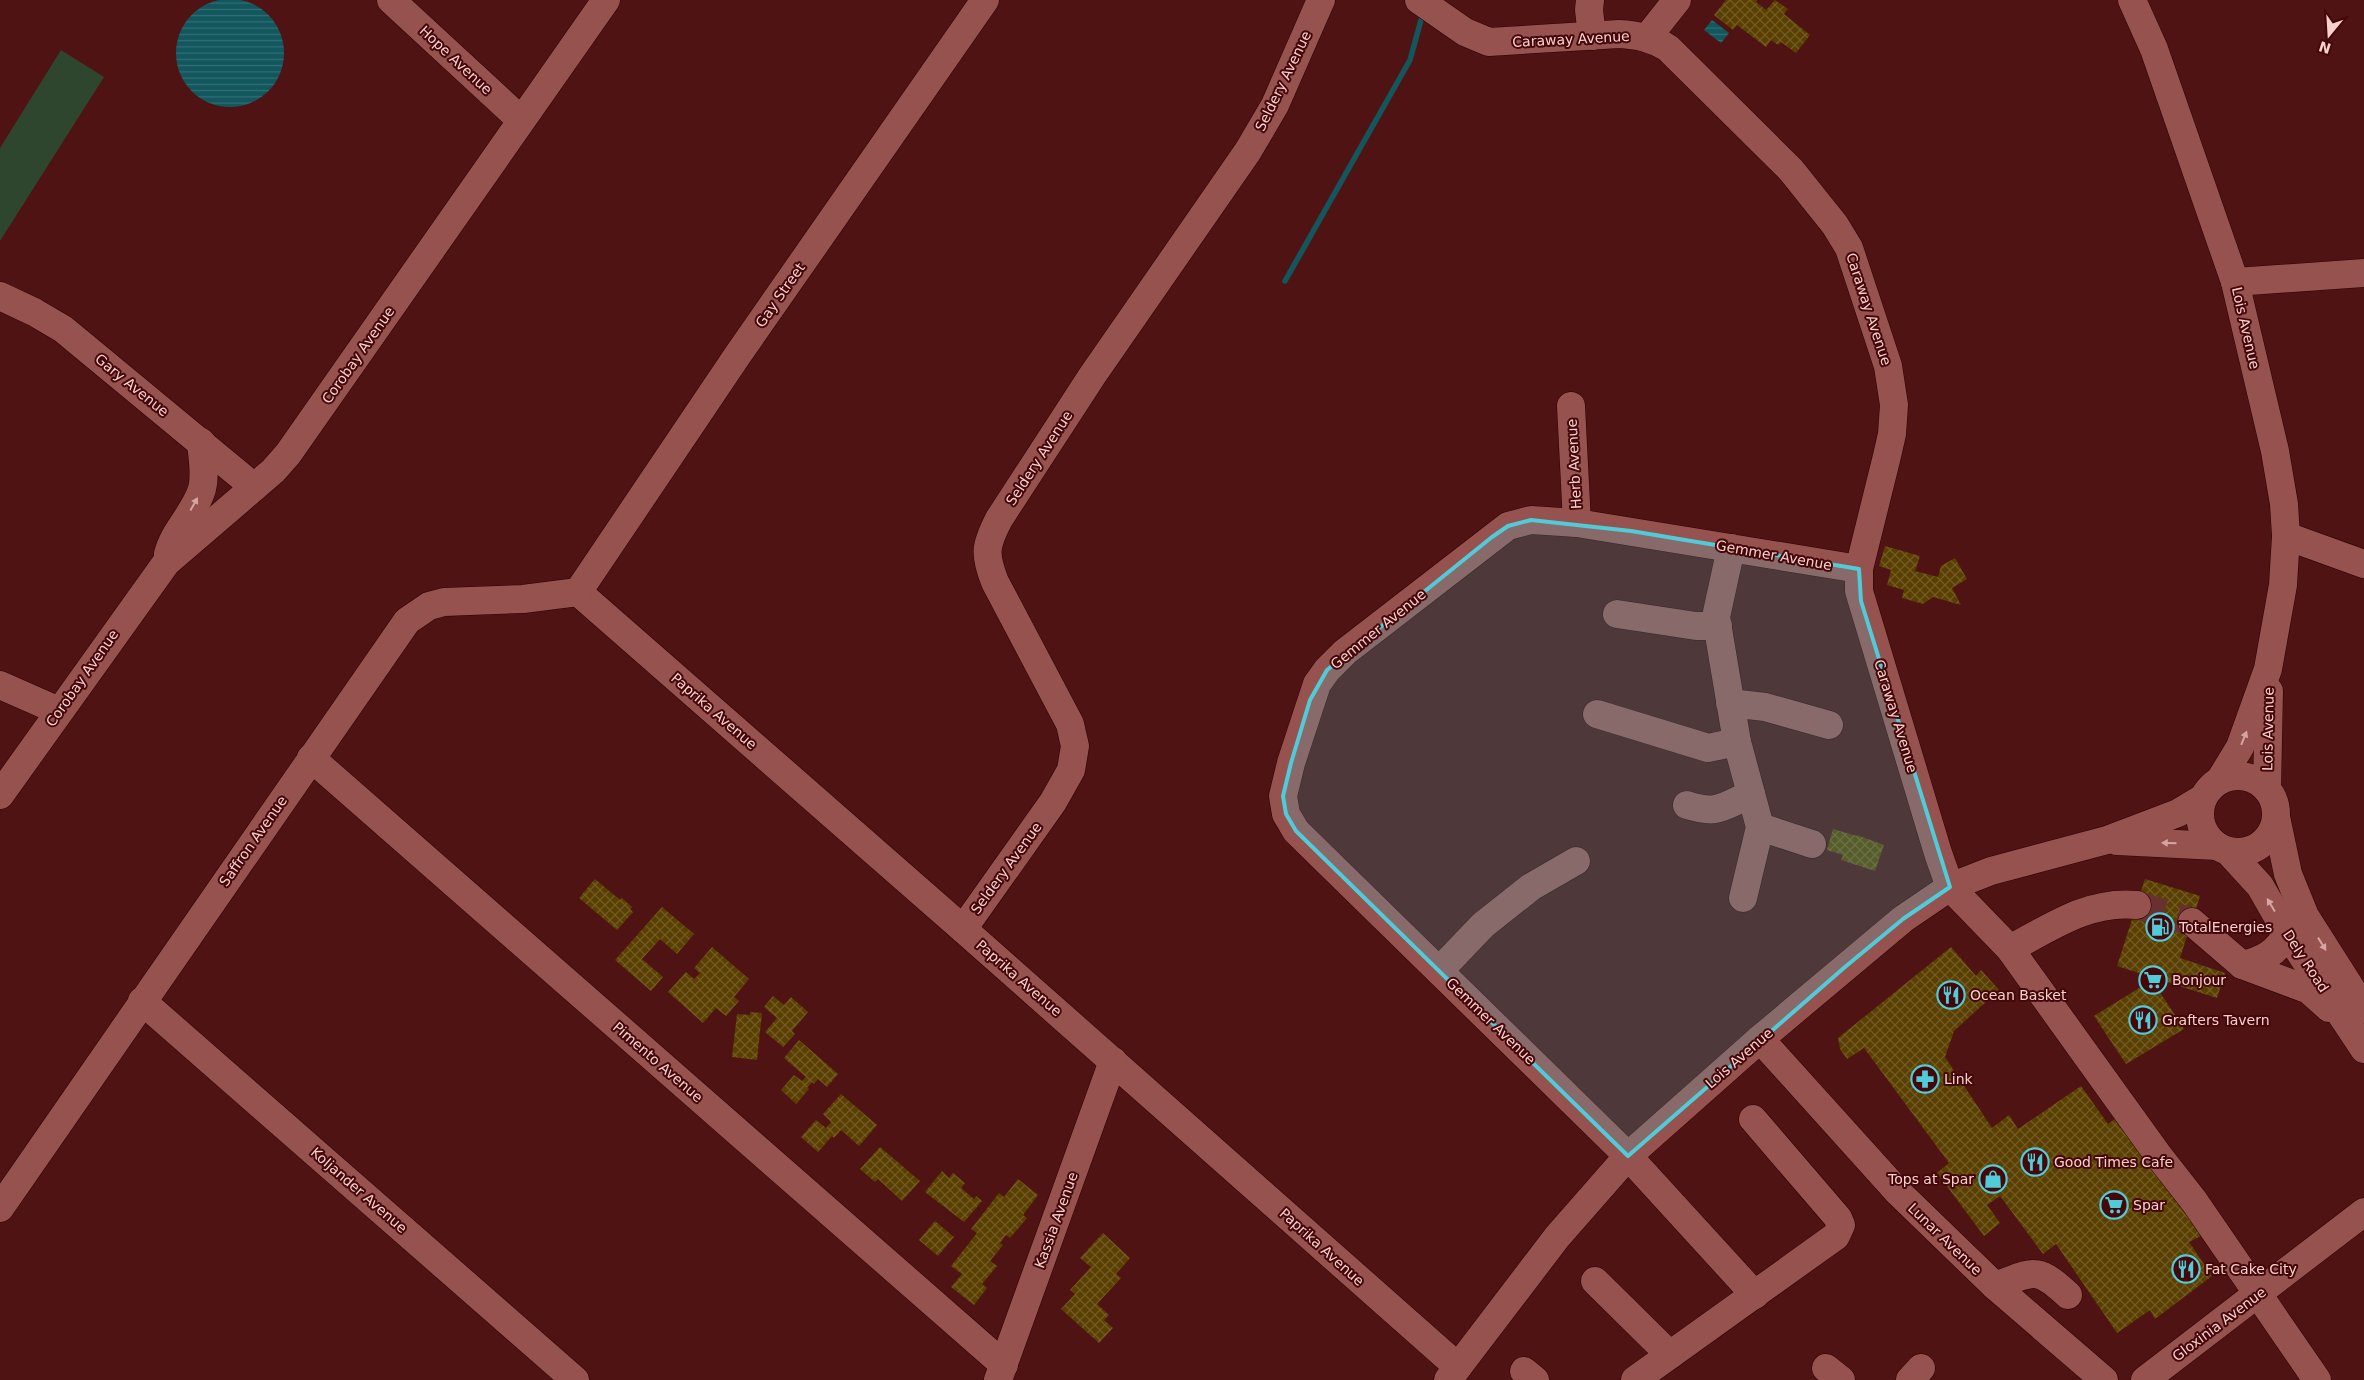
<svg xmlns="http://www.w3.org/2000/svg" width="2364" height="1380" font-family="'DejaVu Sans',sans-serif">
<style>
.park{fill:#2d462d}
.water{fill:url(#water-rules)}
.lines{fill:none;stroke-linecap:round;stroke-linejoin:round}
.stream{stroke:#12575e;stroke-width:5.5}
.building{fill:url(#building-cross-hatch)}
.minor-tunnel{stroke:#68302f;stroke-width:28;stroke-dasharray:28 14;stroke-linecap:butt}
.minor-casing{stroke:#2d0204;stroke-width:29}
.minor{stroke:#95524e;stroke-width:28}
.oneway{fill:#d5a5a1}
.marked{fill:#52cbd8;fill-opacity:0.2;stroke:#52cbd8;stroke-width:4;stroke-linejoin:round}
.labels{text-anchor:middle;stroke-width:4;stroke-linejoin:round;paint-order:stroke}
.street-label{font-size:14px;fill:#f8d1cd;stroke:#44070a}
.poi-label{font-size:14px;fill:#f8d1cd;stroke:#44070a;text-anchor:start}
</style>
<defs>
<pattern id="water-rules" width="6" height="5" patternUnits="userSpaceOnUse" patternTransform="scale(1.25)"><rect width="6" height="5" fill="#12575e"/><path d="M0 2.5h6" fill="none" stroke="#356e74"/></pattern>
<pattern id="building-cross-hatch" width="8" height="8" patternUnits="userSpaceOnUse" patternTransform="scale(1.25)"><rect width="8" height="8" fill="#594000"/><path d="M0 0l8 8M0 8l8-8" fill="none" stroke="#725b24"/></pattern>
</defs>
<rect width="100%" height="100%" fill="#4f1313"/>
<path class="park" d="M61,50l43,27 -104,164v-93z"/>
<g class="water">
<circle cx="230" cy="53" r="54"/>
<path d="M1712,20l17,13 -8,10 -17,-13z"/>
</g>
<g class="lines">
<path class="stream" d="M1285,281l125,-221 11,-40"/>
</g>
<g class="building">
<path d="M1726,0h31l-1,2 10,8 9,-10 13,9 -4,5 26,21 -14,18 -15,-11 -3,3 -7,-5 -5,7 -29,-22 -4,5 -19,-15z"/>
<path d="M1885,546l35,10 -5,15 23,6 3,-11 14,-8 12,21 -15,9 9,17 -28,-8 -10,7 -21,-6 2,-8 -17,-5 4,-15 -12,-4z"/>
<path d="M1833,829l24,7v-1l27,10 -9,26 -34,-11 2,-5 -16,-5z"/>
<path d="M595,879l25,21 2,-2 10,9 -2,2 3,3 -16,18 -38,-32z"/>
<path d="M2145,879l55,17 -20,62 45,15 -8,25 -100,-32z"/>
<path d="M662,907l32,27 -17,20 -17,-15 -18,20 21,18 -12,14 -36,-31z"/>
<path d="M712,947l37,32 -15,18 5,4 -13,15 -10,-8 -13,15 -35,-31 18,-20 8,7 6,-6 -6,-5z"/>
<path d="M1951,947l25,29 5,-6 18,20 -45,41 -9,26 47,71 17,-13 9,14 63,-43 27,38 11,-8 82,120 -12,6 23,34 -57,43 -5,-9 -33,23 -61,-89 -13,10 -43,-58 -13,9 13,18 -16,13 -47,-63 12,-10 -85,-115 -17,11 -7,-10 -2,-11z"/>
<path d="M2152,980l32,49 -58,35 -32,-48z"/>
<path d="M773,996l11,9 7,-8 17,15 -16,19 3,3 -12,13 -18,-15 12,-14 -13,-11z"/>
<path d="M750,1012l12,1 -5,47 -25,-3 5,-43 13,1z"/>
<path d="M799,1040l39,34 -11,13 -9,-8 -4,5 -2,-2 -5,6 2,1 -13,15 -15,-14 13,-15 8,6 4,-4 -22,-19z"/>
<path d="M841,1094l36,31 -18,21 -18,-16 -7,8 -2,-2 -14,16 -17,-15 15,-17 10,8 5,-6 -8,-8z"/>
<path d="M880,1147l40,34 -18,20 -24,-22 -3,3 -15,-13z"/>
<path d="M942,1171l7,7 4,-5 12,10 -4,5 13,11 2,-3 6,5 -18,21 -39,-30z"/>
<path d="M1018,1179l20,16 -15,20 4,3 -17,20 -4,-3 -6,8 3,2 -13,16 7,5 -15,18 5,4 -13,17 -23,-18 11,-13 -11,-8 26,-33 -6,-4 28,-36 5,4z"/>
<path d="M935,1221l19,16 -16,19 -19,-16z"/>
<path d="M1103,1233l27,25 -14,16 5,4 -24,26 12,11 -5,5 9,8 -14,15 -38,-34 14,-15 -5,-4 21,-23 -11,-9z"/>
</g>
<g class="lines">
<path class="minor-tunnel" d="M2137,905l55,17"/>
<g class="minor-casing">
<g id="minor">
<path d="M391,0l130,120"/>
<path d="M1419,0l46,32 24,10 130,-8c19,1 33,4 49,14l123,122 44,55 14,23 39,118 6,39 -2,29 -5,22 -28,113v22l79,262 12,34 60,62 148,206 36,46 123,179"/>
<path d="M1590,0l-1,10 3,26"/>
<path d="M2132,0l22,49 81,233 40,169 9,53 2,32 -3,49 -15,84 -28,78 -20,33"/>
<path d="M1647,38l30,-38"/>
<path d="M2235,282l129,-9"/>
<path d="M0,296l34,16 29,17 191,158"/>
<path d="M1571,406l6,117"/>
<path d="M2286,536l78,28"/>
<path d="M1731,548l-15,69 21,125 23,85 -17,71"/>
<path d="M168,554c6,-24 27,-41 34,-65 4,-15 0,-32 -1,-47"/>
<path d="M578,592l385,337 495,438"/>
<path d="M578,592l159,-236 248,-356"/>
<path d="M1617,614l79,12h22"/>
<path d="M0,685l59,26"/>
<path d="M1730,703l35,4 64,18"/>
<path d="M1597,714l111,34 29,-6"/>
<path d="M311,758l693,607"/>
<circle cx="2238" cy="814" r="38"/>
<path d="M2267,789l2,-98"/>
<path d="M0,795l166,-232 107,-92 15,-17 318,-454"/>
<path d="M1687,805c31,10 35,2 64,-11"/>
<path d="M2276,817l12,57 17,42 59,93"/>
<path d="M1760,827l52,17"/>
<path d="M2117,841l100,5"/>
<path d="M2228,851l32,35 27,47 77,116"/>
<path d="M2192,922l50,43 67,25 20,18"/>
<path d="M963,929l90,-127 18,-32 4,-24 -5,-22 -75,-142c-11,-28 -10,-36 4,-63l93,-143 156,-225 27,-46 46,-105"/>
<path d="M2010,949c41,-22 79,-49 127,-44"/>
<path d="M2242,965c21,-5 35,-12 45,-32"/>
<path d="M1439,971l44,-46 48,-38 45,-26"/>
<path d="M142,1001l433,379"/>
<path d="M1760,1039l139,154 96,93 109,94"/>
<path d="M0,1208l407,-587 22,-15 15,-4 79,-3 55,-7"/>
<path d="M1595,1281l75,74"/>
<path d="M1995,1286c38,-14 41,-21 73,9"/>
<path d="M1755,1295l-127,-139 -332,-325 -10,-17 -3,-18 8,-33 26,-79 10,-14 18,-18 163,-126 23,-6 46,3 282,46"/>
<path d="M1826,1368l15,12"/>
<path d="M1524,1371l11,9"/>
<path d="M998,1380l115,-319"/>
<path d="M1448,1380l109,-143 71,-81 132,-117 143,-120 47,-32 41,-16 116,-31 71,-27 25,-15"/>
<path d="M1635,1380l201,-144 5,-11 -3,-7 -85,-99"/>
<path d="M1910,1380l11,-12"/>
<path d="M2145,1380l219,-168"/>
</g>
</g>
<use href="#minor" class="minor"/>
</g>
<defs><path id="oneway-solid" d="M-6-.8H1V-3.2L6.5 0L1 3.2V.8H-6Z" transform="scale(1.25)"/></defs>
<g class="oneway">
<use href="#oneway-solid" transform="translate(194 504) rotate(-61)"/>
<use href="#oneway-solid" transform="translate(2244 738) rotate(-68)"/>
<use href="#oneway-solid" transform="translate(2169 843) rotate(-179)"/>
<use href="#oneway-solid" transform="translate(2271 905) rotate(-121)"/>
<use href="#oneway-solid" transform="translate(2322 944) rotate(58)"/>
</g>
<path class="marked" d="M1531,520l100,11 228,38 2,32 89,286 -47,32 -58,48 -217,189 -332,-325 -10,-17 -3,-18 8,-33 19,-63 17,-30 165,-133 16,-11z"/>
<defs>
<g id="fuel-ring" transform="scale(1.4375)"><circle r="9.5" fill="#44070a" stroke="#52cbd8" stroke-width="1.5"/><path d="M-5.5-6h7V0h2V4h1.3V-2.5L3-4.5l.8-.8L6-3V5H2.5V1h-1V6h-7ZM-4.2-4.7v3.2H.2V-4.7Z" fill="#52cbd8"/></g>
<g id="supermarket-ring" transform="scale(1.4375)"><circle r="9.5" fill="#44070a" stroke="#52cbd8" stroke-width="1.5"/><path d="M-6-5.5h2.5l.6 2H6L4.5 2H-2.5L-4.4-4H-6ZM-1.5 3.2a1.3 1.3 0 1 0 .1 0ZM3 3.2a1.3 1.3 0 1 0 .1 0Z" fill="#52cbd8"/></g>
<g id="restaurant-ring" transform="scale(1.4375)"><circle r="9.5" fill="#44070a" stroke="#52cbd8" stroke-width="1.5"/><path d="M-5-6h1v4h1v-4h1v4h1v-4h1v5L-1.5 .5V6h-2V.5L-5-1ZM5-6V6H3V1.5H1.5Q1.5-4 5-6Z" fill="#52cbd8"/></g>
<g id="pharmacy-ring" transform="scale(1.4375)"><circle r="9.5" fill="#44070a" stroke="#52cbd8" stroke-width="1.5"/><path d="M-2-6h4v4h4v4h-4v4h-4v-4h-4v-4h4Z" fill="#52cbd8"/></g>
<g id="shop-ring" transform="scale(1.4375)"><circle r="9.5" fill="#44070a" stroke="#52cbd8" stroke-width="1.5"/><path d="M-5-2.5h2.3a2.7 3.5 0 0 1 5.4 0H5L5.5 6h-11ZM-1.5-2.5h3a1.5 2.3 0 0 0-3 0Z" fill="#52cbd8"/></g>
</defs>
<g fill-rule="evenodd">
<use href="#fuel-ring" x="2160" y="927"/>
<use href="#supermarket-ring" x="2153" y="980"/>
<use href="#restaurant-ring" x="1951" y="995"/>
<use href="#restaurant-ring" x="2143" y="1020"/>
<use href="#pharmacy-ring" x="1925" y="1079"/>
<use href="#restaurant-ring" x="2035" y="1162"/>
<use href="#shop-ring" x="1993" y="1179"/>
<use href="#supermarket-ring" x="2114" y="1205"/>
<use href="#restaurant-ring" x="2186" y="1269"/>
</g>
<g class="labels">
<g class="street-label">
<text transform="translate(1571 39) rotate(-3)" y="5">Caraway Avenue</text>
<text transform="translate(456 60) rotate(43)" y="5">Hope Avenue</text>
<text transform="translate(1283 81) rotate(-64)" y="5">Seldery Avenue</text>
<text transform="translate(780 295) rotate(-55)" y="5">Gay Street</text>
<text transform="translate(1869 309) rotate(72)" y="5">Caraway Avenue</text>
<text transform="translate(2246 328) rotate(77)" y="5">Lois Avenue</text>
<text transform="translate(358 355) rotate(-55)" y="5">Corobay Avenue</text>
<text transform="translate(132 385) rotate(39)" y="5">Gary Avenue</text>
<text transform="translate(1039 458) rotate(-57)" y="5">Seldery Avenue</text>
<text transform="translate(1574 464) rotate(-93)" y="5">Herb Avenue</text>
<text transform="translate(1774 555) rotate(10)" y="5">Gemmer Avenue</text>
<text transform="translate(1378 629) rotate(-39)" y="5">Gemmer Avenue</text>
<text transform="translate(82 678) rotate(-55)" y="5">Corobay Avenue</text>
<text transform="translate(714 711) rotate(41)" y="5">Paprika Avenue</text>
<text transform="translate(1896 716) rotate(73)" y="5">Caraway Avenue</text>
<text transform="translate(2268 729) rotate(-89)" y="5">Lois Avenue</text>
<text transform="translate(253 841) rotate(-55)" y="5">Saffron Avenue</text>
<text transform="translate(1006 868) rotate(-54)" y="5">Seldery Avenue</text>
<text transform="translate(2306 961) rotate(57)" y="5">Dely Road</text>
<text transform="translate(1019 978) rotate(41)" y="5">Paprika Avenue</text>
<text transform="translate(1491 1021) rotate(44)" y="5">Gemmer Avenue</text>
<text transform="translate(1739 1058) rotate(-41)" y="5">Lois Avenue</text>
<text transform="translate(658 1062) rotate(41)" y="5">Pimento Avenue</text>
<text transform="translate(359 1190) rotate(41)" y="5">Koljander Avenue</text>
<text transform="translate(1056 1220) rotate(-70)" y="5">Kassia Avenue</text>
<text transform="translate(1945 1239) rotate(44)" y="5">Lunar Avenue</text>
<text transform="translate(1322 1247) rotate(42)" y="5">Paprika Avenue</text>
<text transform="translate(2219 1324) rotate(-37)" y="5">Gloxinia Avenue</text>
</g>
<g class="poi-label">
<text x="2179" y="932">TotalEnergies</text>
<text x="2172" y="985">Bonjour</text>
<text x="1970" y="1000">Ocean Basket</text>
<text x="2162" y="1025">Grafters Tavern</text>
<text x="1944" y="1084">Link</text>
<text x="2054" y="1167">Good Times Cafe</text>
<text x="1974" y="1184" text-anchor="end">Tops at Spar</text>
<text x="2133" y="1210">Spar</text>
<text x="2205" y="1274">Fat Cake City</text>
</g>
</g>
<g transform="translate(2329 35) rotate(198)" stroke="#44070a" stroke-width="4" paint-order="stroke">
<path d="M0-4L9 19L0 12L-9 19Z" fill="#f8d1cd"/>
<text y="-8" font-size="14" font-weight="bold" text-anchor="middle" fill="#f8d1cd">N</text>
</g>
</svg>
